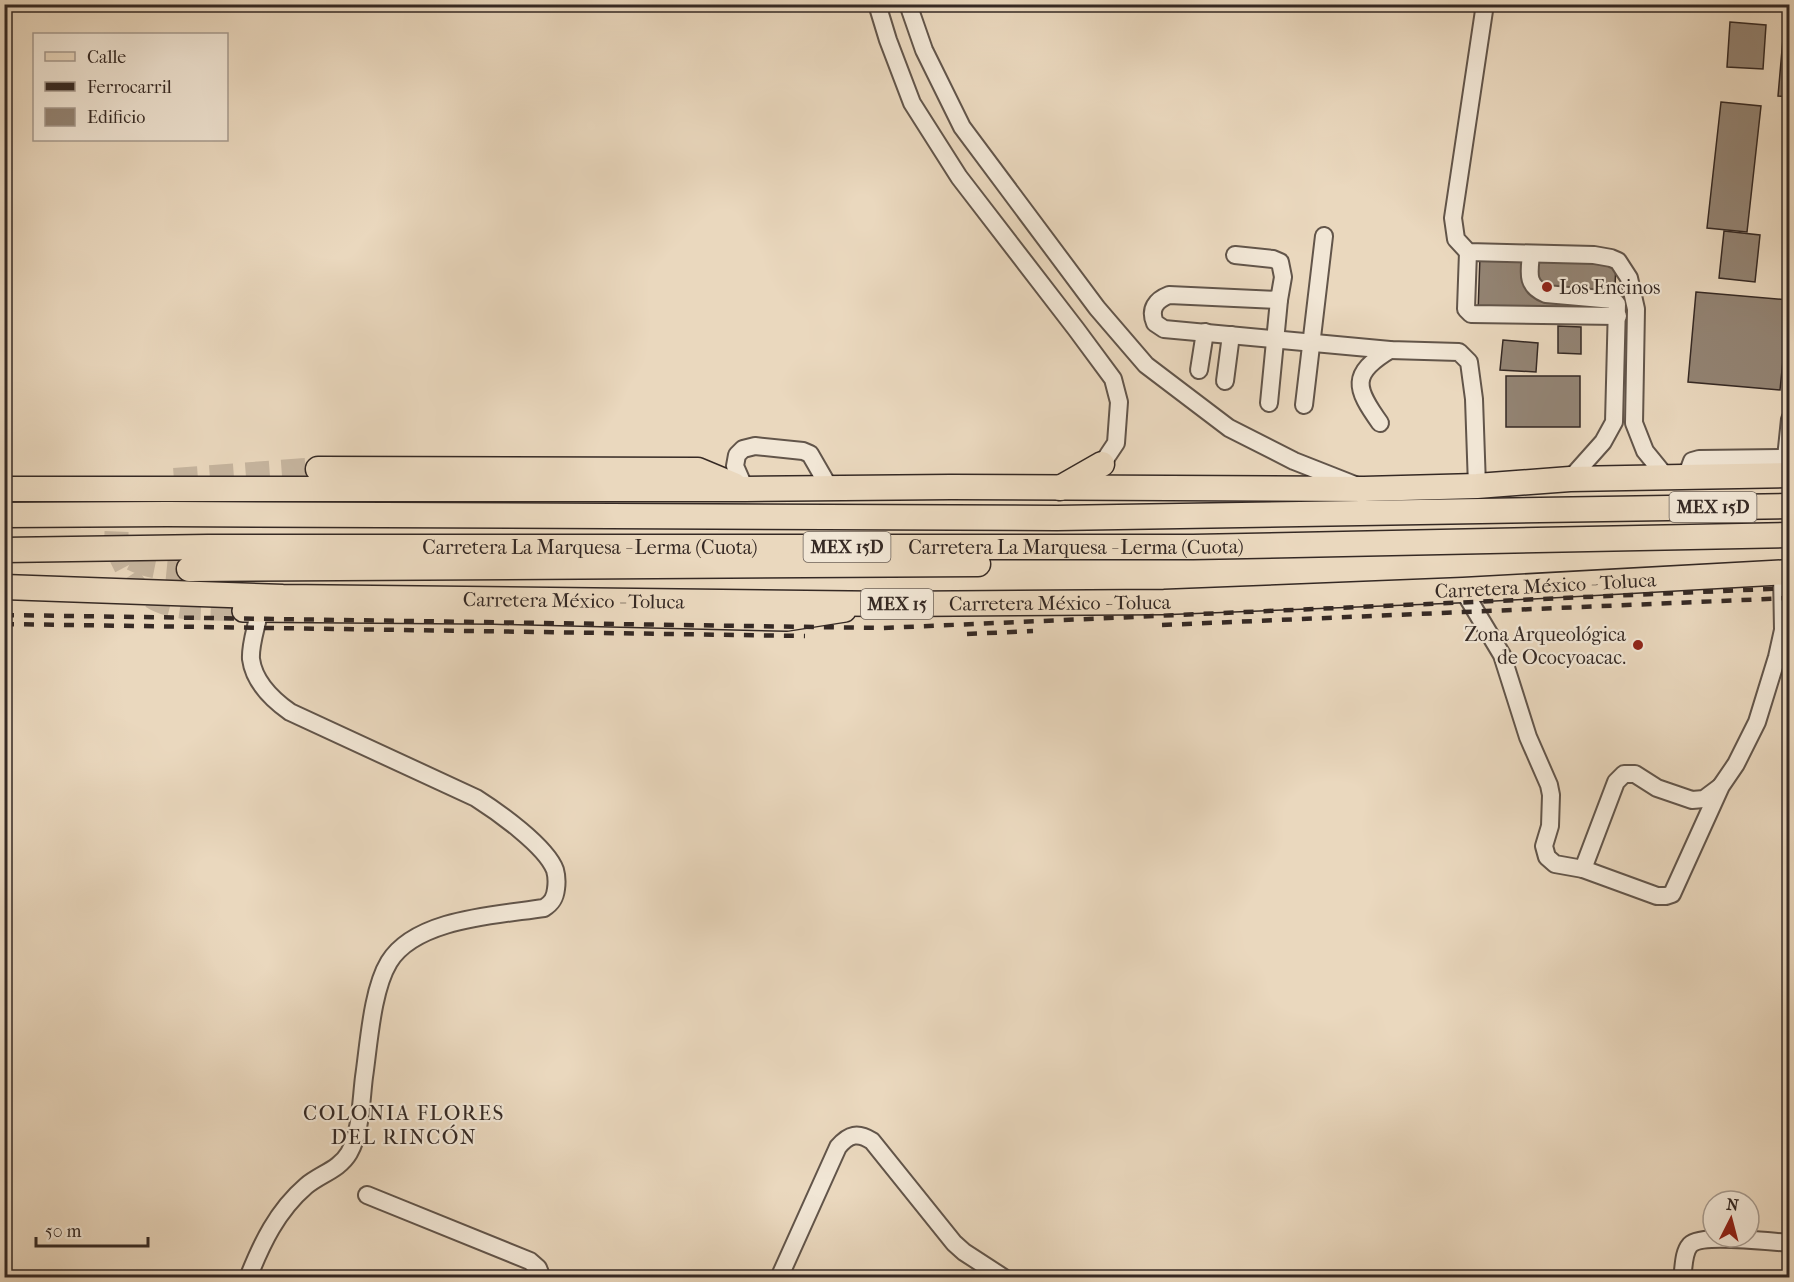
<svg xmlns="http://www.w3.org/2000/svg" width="1794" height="1282" font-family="'IM FELL French Canon',serif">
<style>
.building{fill:#938474;stroke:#352924;stroke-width:1.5}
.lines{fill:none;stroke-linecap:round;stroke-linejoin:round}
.major-tunnel{stroke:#c6b59f;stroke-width:21;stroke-dasharray:21 10;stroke-linecap:butt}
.highway-tunnel{stroke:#c6b59f;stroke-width:24;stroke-dasharray:24 12;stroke-linecap:butt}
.minor-casing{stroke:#62554a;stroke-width:20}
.major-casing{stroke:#352924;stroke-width:24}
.highway-casing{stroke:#352924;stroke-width:27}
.minor{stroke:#f1e6d5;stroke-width:16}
.major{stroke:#ead8be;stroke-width:21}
.highway{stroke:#ead8be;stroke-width:24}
.rail{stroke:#352924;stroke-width:4.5;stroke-dasharray:10 10;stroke-linecap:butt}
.poi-dot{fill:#8f2418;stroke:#f1e6d5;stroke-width:2}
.labels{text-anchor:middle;stroke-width:4.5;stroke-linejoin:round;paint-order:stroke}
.shield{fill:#f1e6d5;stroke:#6d6259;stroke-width:1.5}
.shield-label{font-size:18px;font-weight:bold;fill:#352924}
.poi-label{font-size:20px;fill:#352924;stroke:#f1e6d5;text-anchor:start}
.street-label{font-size:20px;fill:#352924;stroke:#f1e6d5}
.neighbourhood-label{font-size:21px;letter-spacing:1.5px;fill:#352924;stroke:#f1e6d5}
</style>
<rect width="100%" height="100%" fill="#ead8be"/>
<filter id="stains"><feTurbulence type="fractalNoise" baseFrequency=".00333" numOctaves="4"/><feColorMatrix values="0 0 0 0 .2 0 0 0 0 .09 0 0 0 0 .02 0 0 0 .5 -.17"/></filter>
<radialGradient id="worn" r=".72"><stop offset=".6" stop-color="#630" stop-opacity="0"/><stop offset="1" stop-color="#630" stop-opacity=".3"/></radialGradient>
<g class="building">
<path d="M1730,22l36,3 -3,44 -36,-2z"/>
<path d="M1784,27h6v70l-12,-1z"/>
<path d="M1721,102l40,4 -14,126 -40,-4z"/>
<path d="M1724,231l36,4 -5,47 -36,-4z"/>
<path d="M1480,256l136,5 -2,53 -136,-1z"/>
<path d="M1696,292l93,8 -9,90 -92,-8z"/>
<path d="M1558,326l23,1v27l-23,-1z"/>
<path d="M1503,340l35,3 -2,29 -36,-2z"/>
<rect x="1506" y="376" width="74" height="51"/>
</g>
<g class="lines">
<path class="major-tunnel" d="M116,548c26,70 64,60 127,63"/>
<g class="highway-tunnel">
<path d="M174,480l144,-11"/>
<path d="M125,497l-8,21 -1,30c21,18 46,21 73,21"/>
</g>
<g class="minor-casing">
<g id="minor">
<path d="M877,4l11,36 24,63 47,74 117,152 37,50 6,23 -3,41 -14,21"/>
<path d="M908,4l16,46 38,77 135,181 49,57 83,63 65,33 61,24"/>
<path d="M1485,4l-32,214 3,21 12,13 126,3 17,3 7,3 11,17 7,31 -2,114 11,28 22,27"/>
<path d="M1468,252l-2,57 5,5 147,2"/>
<path d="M1235,255l38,4 7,3 3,15 -4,23 -110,-5c-13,5 -20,14 -14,28l9,6 226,21 69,2 10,10 5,37 3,87"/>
<path d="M1531,255c-2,18 -5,31 15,39l67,6 4,4 -3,118 -11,20 -33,37"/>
<path d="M1199,370l6,-38"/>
<path d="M1225,381l6,-46"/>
<path d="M1269,403l10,-103"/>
<path d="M1304,405l20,-169"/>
<path d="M1380,423c-25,-35 -30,-49 10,-73"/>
<path d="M1786,458l4,-39"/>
<path d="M1686,477l6,-16 7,-2 91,-1"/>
<path d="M745,489l-10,-23 2,-11 6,-6 12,-3 48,5 7,3 19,33"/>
<path d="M1463,590l39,65 26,82 21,48 2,10 -1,31 -6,20 3,11 8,7 28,5 74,27h9l6,-2 49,-108 15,-22 21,-42 20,-65 6,-27 -1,-58"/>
<path d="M1583,869l33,-87 8,-8h11l22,14 35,12 12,-1 16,-12"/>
<path d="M367,1195l163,66 8,7 4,10"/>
<path d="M248,1278c14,-35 29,-67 58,-92 14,-12 33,-16 43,-33 12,-21 12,-52 15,-76 5,-34 8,-87 25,-115 27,-44 110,-47 155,-54 8,-5 11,-10 12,-19 1,-7 1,-12 -1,-19 -9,-24 -57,-58 -79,-72l-186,-86c-17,-12 -36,-30 -39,-53 -1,-15 6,-33 8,-47"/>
<path d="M779,1278l59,-131c11,-13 20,-15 34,-6l82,102 10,9 40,26"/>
<path d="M1682,1278c2,-10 1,-25 8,-33 12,-12 81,-3 100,-2"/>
</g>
</g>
<g class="major-casing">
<path id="major" d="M243,611l251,2 293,7 58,-9"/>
</g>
<g class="highway-casing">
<g id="highway">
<path d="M318,469l380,1 36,15"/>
<path d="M1060,488l42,-24"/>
<path d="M4,489h741l206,-2 413,2 113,-3 93,-7 220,-4"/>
<path d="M4,515l163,-1 890,4 733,-12"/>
<path id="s1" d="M4,550l204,-3h985l597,-12"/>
<path d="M189,569l789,-5"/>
<path id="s2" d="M4,587l279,10 610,7 271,-2 299,-12 327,-18"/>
</g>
</g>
<use href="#minor" class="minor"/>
<use href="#major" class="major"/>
<use href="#highway" class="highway"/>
<g class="rail">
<path d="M4,615l879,13 907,-40"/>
<path d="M4,624l801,12"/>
<path d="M1162,625l628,-27"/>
<path d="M967,634l66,-3"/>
</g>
</g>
<g class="poi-dot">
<circle cx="1547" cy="287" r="6"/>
<circle cx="1638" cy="645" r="6"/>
</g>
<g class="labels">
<g class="shield">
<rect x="1669.5" y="492" width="87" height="30" rx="4.5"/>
<rect x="803.5" y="532" width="87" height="30" rx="4.5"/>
<rect x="861" y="589" width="72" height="30" rx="4.5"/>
</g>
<g class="shield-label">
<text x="1713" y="513">MEX 15D</text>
<text x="847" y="553">MEX 15D</text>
<text x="897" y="610">MEX 15</text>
</g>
<g class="poi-label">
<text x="1559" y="294">Los Encinos</text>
<text x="1626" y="641" text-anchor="end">Zona Arqueológica<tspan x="1626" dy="23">de Ococyoacac.</tspan></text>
</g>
<g class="street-label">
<text dy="7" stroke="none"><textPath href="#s1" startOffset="586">Carretera La Marquesa - Lerma (Cuota)</textPath></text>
<text dy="7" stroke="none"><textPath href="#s1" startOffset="1072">Carretera La Marquesa - Lerma (Cuota)</textPath></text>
<text dy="7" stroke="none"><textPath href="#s2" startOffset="1542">Carretera México - Toluca</textPath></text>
<text dy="7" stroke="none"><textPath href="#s2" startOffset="570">Carretera México - Toluca</textPath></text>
<text dy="7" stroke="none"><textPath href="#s2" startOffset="1056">Carretera México - Toluca</textPath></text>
</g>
<g class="neighbourhood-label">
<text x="404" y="1120">COLONIA FLORES<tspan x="404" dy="24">DEL RINCÓN</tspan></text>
</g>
</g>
<rect width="1794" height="1282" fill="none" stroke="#ead8be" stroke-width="24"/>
<rect x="6" y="6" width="1782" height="1270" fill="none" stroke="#352924" stroke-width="3"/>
<rect x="12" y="12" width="1770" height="1258" fill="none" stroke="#352924" stroke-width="1.5"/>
<rect x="33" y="33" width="195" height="108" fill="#f1e6d5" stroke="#a69a8e" stroke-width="1.5"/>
<rect x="45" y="52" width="30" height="9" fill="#ead8be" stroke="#a69a8e" stroke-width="1.5"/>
<text x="87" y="63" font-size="18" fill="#352924">Calle</text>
<rect x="45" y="82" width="30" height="9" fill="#352924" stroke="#a69a8e" stroke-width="1.5"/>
<text x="87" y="93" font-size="18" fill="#352924">Ferrocarril</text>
<rect x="45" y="108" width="30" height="18" fill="#938474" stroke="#a69a8e" stroke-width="1.5"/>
<text x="87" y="123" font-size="18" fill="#352924">Edificio</text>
<g transform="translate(1731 1219) rotate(6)"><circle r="28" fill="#f1e6d5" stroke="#a69a8e" stroke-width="1.5"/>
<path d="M0-4.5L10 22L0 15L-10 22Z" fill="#8f2418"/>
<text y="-9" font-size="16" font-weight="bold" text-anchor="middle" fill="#352924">N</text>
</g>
<path d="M36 1237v9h112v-9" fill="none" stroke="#352924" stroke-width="3"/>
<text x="45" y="1237" font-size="18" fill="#352924" stroke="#f1e6d5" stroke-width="4.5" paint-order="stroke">50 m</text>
<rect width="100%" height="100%" filter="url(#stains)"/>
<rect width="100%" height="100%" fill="url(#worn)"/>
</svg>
